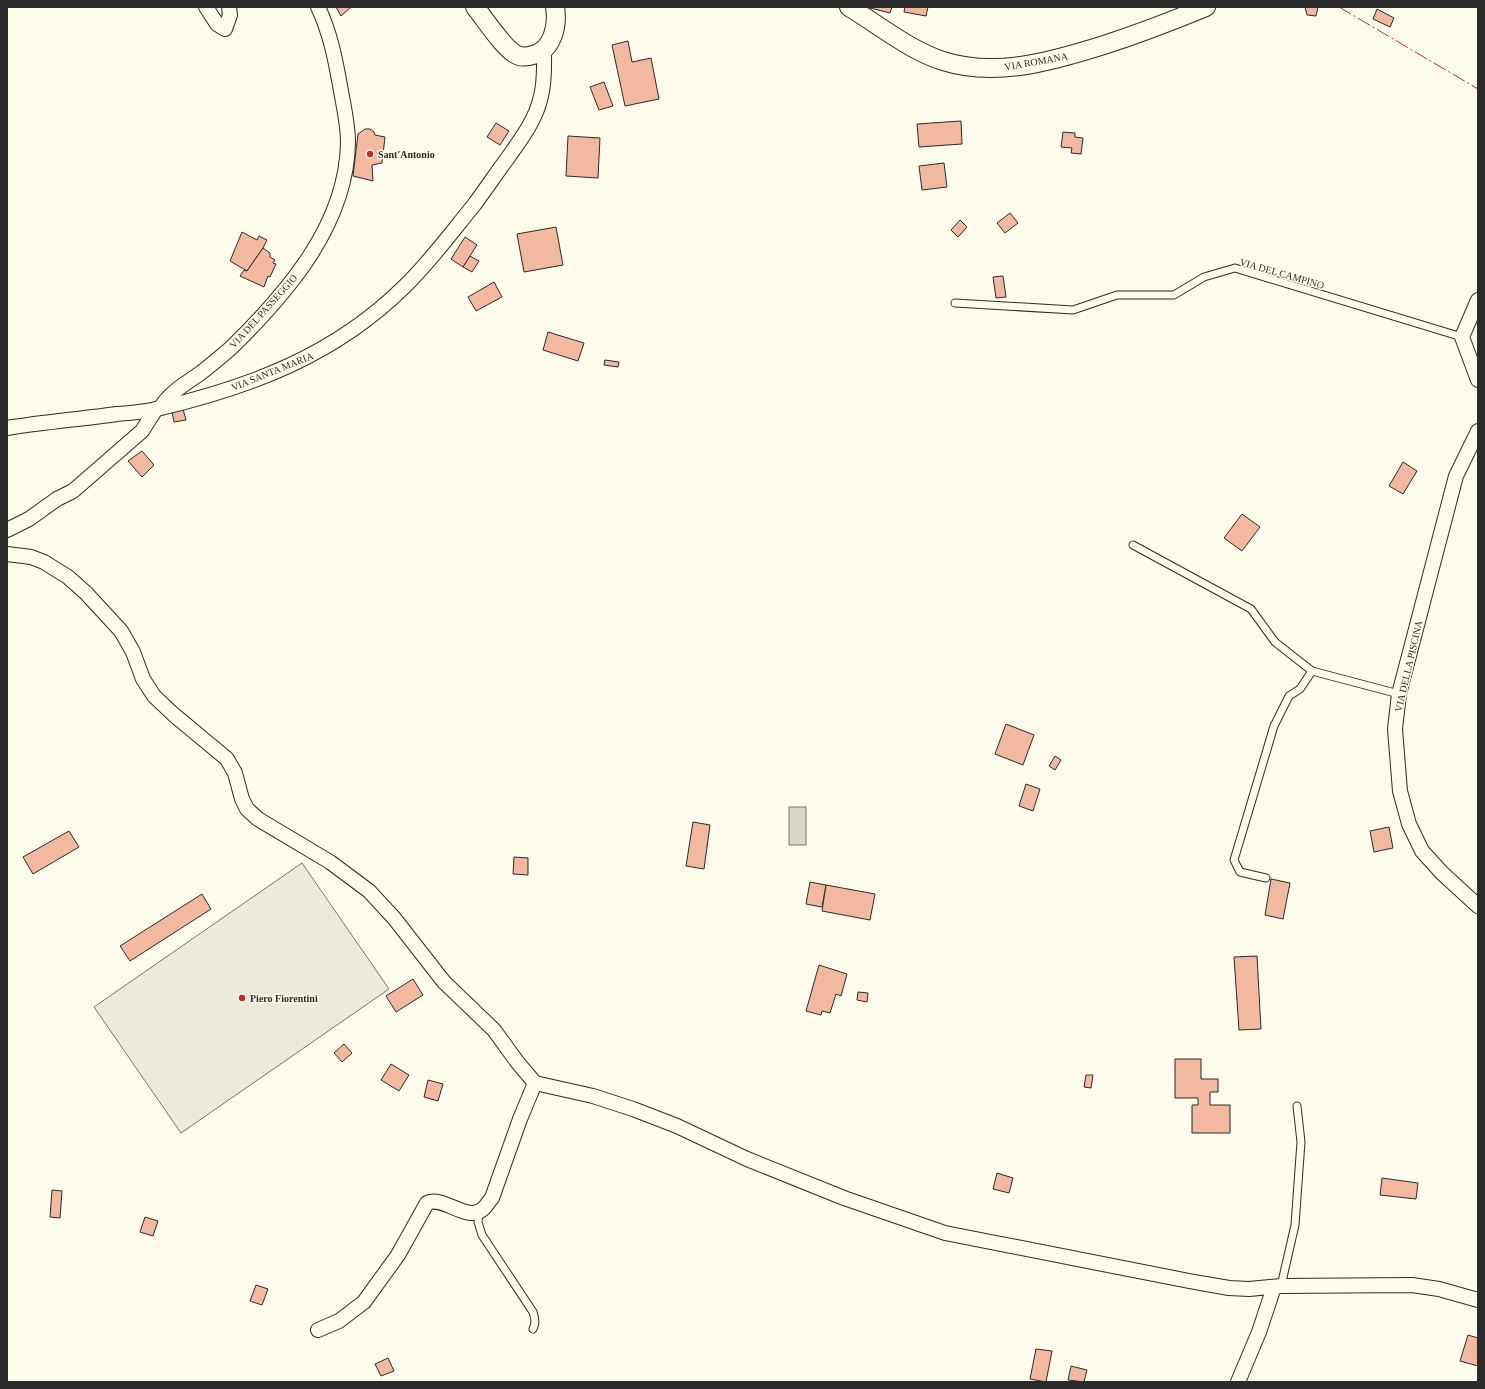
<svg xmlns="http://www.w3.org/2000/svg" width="1485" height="1389" font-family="'Times New Roman',serif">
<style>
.green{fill:#ecebdb;stroke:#74746e}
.water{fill:#d8d7c9;stroke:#74746e}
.building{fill:#f2b8a0;stroke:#2b2b2b}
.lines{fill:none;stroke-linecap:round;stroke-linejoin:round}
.service-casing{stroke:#2b2b2b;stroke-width:9}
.minor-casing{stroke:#2b2b2b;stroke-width:16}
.tertiary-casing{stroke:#2b2b2b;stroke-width:20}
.service{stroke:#fdfbea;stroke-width:7}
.minor{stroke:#fdfbea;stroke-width:14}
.tertiary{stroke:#fdfbea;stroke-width:18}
.power{stroke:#c62828;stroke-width:1;stroke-dasharray:14 3 2 3;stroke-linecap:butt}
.poi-dot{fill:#c62828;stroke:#fdfbea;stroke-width:1.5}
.labels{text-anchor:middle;stroke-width:3;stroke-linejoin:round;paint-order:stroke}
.street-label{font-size:10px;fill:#2b2b2b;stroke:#fdfbea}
.poi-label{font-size:10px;font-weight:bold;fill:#2b2b2b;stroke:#fdfbea;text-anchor:start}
</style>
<rect width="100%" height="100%" fill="#fdfbea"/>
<path class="green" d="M302,863l87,126 -208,144 -87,-126z"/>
<rect class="water" x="789" y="807" width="17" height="38"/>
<g class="building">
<path d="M336,7h15l-10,9z"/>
<path d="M866,7h26l-2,6z"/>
<path d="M905,7h23l-2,9 -22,-4z"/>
<path d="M1305,7h13l-2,9 -9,-1z"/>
<path d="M1377,9l17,9 -4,9 -17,-8z"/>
<path d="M628,41l4,21 19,-4 8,41 -34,7 -13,-61z"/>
<path d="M604,82l9,24 -14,4 -9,-23z"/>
<path d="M961,121l1,23 -43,3 -2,-23z"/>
<path d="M496,123l13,8 -9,14 -13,-8z"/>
<path d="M365,129h5l4,3 1,3 10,2 -3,26 -10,2 1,16 -20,-5 5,-42z"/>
<path d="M1063,132l12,1v4l8,1 -2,16 -10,-1 1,-5 -11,-1z"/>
<path d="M568,136l32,2 -2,40 -32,-2z"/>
<path d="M944,163l3,24 -25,3 -3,-24z"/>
<path d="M1010,213l8,10 -13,10 -8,-10z"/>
<path d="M960,220l7,7 -9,10 -7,-7z"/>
<path d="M556,227l7,38 -39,7 -7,-38z"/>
<path d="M242,232l15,8 2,-4 8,4 -4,8 -16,23 -17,-10z"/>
<path d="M465,237l12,8 -14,22 -12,-8z"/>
<path d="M263,248l7,5v4l5,3 -2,3 3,1 -6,13 -2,-1 -4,11 -24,-11 4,-6 3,1z"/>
<path d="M470,256l9,5 -7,11 -9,-5z"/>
<path d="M1003,276l3,21 -10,1 -3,-21z"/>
<path d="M494,282l8,15 -26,14 -8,-14z"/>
<path d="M548,332l36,11 -6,18 -35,-11z"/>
<path d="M605,360l14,2 -1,5 -14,-2z"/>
<path d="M183,409l3,11 -12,2 -2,-10z"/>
<path d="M142,451l12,14 -12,12 -14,-16z"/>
<path d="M1403,462l14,9 -14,23 -14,-8z"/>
<path d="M1242,514l18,13 -18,24 -18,-13z"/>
<path d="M1006,724l28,11 -11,30 -28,-11z"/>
<path d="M1055,756l6,4 -6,10 -6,-4z"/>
<path d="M1026,784l14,5 -7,22 -14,-5z"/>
<path d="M693,822l17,3 -6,44 -18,-3z"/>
<path d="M1389,827l4,21 -19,4 -4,-21z"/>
<path d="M69,831l10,16 -46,27 -10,-17z"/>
<path d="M514,857l14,1v17l-15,-1z"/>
<path d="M1271,879l19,4 -7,36 -18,-4z"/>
<path d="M810,882l16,3 -4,22 -16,-3z"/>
<path d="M826,885l49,9 -5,26 -48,-9z"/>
<path d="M202,894l9,15 -81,52 -10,-15z"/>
<path d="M1257,956l4,73 -22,1 -5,-73z"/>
<path d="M819,965l28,9 -6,22 -5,-2 -6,19 -8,-2 -1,4 -15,-4z"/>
<path d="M413,979l10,16 -27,17 -10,-16z"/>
<path d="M858,992l10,1 -1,9 -10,-2z"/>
<path d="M344,1044l8,9 -10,9 -8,-9z"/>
<path d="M1175,1059h26v20h17v13h-8v13h20v28h-38v-28h6v-7h-23z"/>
<path d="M391,1064l18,11 -10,16 -18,-11z"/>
<path d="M1086,1075h7l-2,13 -7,-1z"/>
<path d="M428,1080l15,4 -5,17 -14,-4z"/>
<path d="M997,1173l16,5 -4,15 -16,-4z"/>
<path d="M1382,1178l36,5 -2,16 -36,-4z"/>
<path d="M52,1190l10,1 -2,27 -10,-1z"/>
<path d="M145,1217l13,4 -5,15 -13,-4z"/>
<path d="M256,1285l12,4 -6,16 -12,-4z"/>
<path d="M1468,1335l10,3v28l-18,-5z"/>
<path d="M1036,1349l16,2 -6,31 -16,-3z"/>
<path d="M388,1358l6,13 -13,5 -6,-12z"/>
<path d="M1071,1366l16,4 -3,12 -16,-2z"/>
</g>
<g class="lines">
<g class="service-casing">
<g id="service">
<path d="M955,303l118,7 44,-15h57l30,-18 31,-9 227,69"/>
<path d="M1133,545l118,64 24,33 37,29 87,23"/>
<path d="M1266,878l-26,-6 -6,-12 40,-134 15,-30 11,-7 12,-18"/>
<path d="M479,1212l-1,10 4,13 51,77c2,7 3,11 0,17"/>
<path d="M1281,1286l14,-61 6,-83 -4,-36"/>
</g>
</g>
<g class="minor-casing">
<g id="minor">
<path d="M206,7l11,17 8,5 5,-14 -1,-8"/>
<path d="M1478,300l-16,37 16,43"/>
<path d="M161,407c10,-16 26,-24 41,-35 10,-8 20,-16 30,-25 56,-55 115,-123 116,-205 0,-19 -5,-38 -8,-57 -5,-27 -10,-53 -22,-78"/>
<path d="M7,428c37,-6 74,-9 110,-14 13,-1 27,-2 40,-5 93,-22 177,-53 247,-122 26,-25 47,-54 70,-82 11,-15 22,-31 33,-46 14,-20 29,-39 34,-63 4,-15 3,-31 3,-46"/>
<path d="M1478,431l-22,45 -57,218 -4,35 5,62 9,33 13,27 20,22 36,33"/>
<path d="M7,530l22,-11 28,-20 16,-8 69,-60 14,-22"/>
<path d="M7,554l24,3 13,5 24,15 18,16 35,38 12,21 10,27 11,17 19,18 54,45 8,14 7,26 5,10 11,10 72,43 39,29 25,27 50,64 50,48 24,33 17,20 58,13 40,13 44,17 70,33 97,39 101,35 244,48 40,7 20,1 32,-3 131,-1 27,4 39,11"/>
<path d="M318,1330l21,-9 25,-19 34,-47 29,-52c17,-8 41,21 57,5 3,-3 5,-7 8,-10l28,-79 15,-36"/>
<path d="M1238,1382l21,-50 15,-45"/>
</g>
</g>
<g class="tertiary-casing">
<g id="tertiary">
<path d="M475,7c10,12 27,39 40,47 5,3 12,3 18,1 20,-5 25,-30 22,-48"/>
<path d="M849,7c30,18 60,43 94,54 53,17 110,0 161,-16 34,-11 68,-24 102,-38"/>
</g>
</g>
<use href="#service" class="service"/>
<use href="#minor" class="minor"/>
<use href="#tertiary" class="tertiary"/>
<path class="power" d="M1339,7l139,82"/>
</g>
<g class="poi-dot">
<circle cx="370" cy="154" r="4"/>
<circle cx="242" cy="998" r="4"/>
</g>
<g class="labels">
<g class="street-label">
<text transform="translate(1036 61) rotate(-10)" y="4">VIA ROMANA</text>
<text transform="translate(1282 273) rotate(16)" y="4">VIA DEL CAMPINO</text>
<text transform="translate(263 311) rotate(-48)" y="4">VIA DEL PASSEGGIO</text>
<text transform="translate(272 371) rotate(-22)" y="4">VIA SANTA MARIA</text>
<text transform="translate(1408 666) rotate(-77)" y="4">VIA DELLA PISCINA</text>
</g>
<g class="poi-label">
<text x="378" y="158">Sant'Antonio</text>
<text x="250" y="1002">Piero Fiorentini</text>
</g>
</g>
<rect width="1485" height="1389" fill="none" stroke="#2b2b2b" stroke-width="16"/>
</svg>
